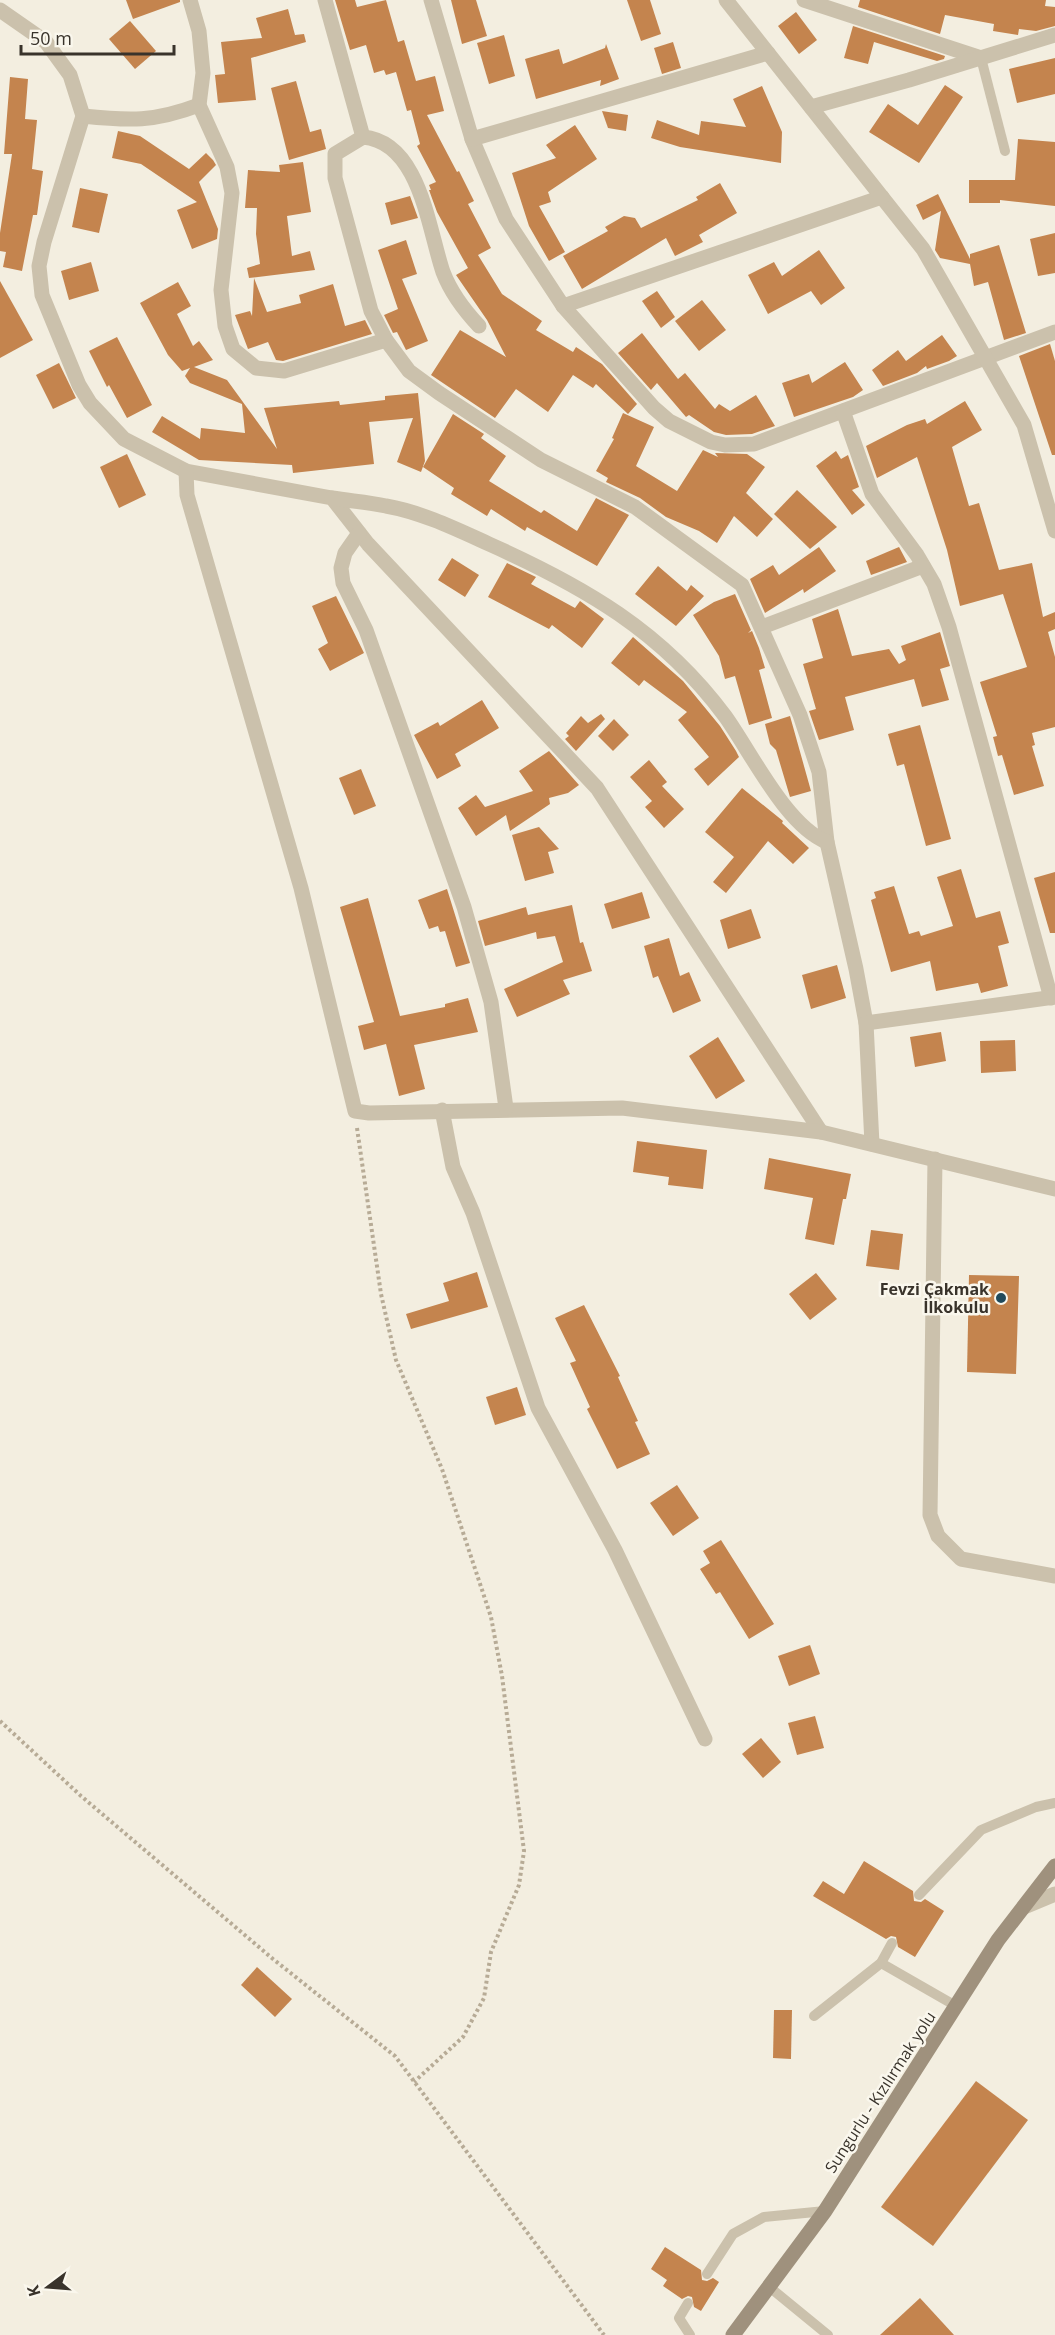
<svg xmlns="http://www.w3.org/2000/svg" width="1055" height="2335" font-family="'Open Sans',sans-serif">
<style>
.building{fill:#c4844e}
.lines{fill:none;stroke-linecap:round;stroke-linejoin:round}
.path{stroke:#b7ab96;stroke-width:4;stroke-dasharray:3 3;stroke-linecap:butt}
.service{stroke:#cbc1ac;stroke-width:10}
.minor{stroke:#cbc1ac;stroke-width:15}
.secondary{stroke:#9f917d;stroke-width:15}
.poi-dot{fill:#214a5b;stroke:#faf7ed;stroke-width:2}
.labels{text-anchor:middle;stroke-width:5;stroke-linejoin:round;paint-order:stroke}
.poi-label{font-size:16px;font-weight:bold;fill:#39332b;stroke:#faf7ed;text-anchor:end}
.street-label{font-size:16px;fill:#39332b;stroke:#faf7ed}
</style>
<rect width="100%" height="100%" fill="#f3eee0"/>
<g class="building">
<path d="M126,0h54v2l-47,17z"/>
<path d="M335,0h20l2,7 29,-7 12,42 6,-2 12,41 19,-5 9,35 -17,4 30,57 2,-1 15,30 -6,3 23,44 -13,7 24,39 40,27 -6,9 37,22 3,-5 26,17 35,40 -9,10 -32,-30 -3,4 -20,-13 -25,37 -32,-23 -21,29 -64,-43 29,-45 46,27 -19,-37 -31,-45 12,-7 -31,-56 -8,-22h2l-2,-5 7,-3 -19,-36 3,-2 -9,-34 -4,1 -11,-39 -10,3 -2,-5 -10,3 -8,-28 -16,5z"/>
<path d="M451,0h25l11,36 -25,8z"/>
<path d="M627,0h23l11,34 -20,7z"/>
<path d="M860,0h186l-1,6 10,1v19l-19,5 -17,-2 -1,6 -25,-4 1,-7 -49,-9 -5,19 -82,-27z"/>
<path d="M288,9l7,26 9,-1 2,8 -55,16 5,42 -38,3 -3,-28 10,-1 -4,-32 41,-4 -6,-20z"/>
<path d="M796,12l21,28 -18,14 -21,-28z"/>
<path d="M130,21l26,30 -21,18 -26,-30z"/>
<path d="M853,26l92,30 -1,3 -7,2 -63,-19 -6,22 -24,-6z"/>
<path d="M504,35l11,41 -26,8 -12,-41z"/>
<path d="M673,42l8,26 -19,6 -8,-26z"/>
<path d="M606,44l13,35 -19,7 1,-6 -65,19 -11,-40 34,-10 4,15 42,-16z"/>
<path d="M1055,58v36l-38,9 -8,-34z"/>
<path d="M10,77l18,2 -3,40 12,1 -5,49 11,2 -6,44h-4l-11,56 -19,-4 3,-15 -6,-1v-18l12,-79h-8z"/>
<path d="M296,81l14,51 11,-3 5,20 -37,11 -18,-72z"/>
<path d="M945,85l18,12 -44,66 -50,-31 19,-28 30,21z"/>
<path d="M762,86l20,46 -1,31 -101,-16 -29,-9 6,-18 42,15 2,-14 45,6 -13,-28z"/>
<path d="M602,111l26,4 -2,16 -18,-3z"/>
<path d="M575,125l22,34 -49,33 3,10 -12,4 26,46 -16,9 -20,-35 -17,-53 44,-15 -10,-13z"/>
<path d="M118,131l22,5 49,33 17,-16 7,7 3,5 -17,17 19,47 -1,10 -25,10 -15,-39 20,-8 -56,-38 -29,-6z"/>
<path d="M1018,139l37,3v64l-55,-6v3h-31v-23h46z"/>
<path d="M303,162l8,50 -24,4 5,40 18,-5 5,19 -66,8 -2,-10 13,-4 -4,-30 1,-26h-12l3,-38 32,2 -1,-7z"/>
<path d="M720,183l17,30 -38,22 4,7 -28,14 -9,-18 -84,51 -19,-33 45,-25 -3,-4 19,-11 11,2 6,10 57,-28 -2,-3z"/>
<path d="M80,188l28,6 -9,39 -27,-6z"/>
<path d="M938,194l32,65v-5l29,-9 27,88 -22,7 -16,-58 -14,4 -4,-22 -30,-6 -5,-8 6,-39 -18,9 -7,-15z"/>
<path d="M410,196l8,22 -27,7 -6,-22z"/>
<path d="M1055,233v40l-17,3 -8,-37z"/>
<path d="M406,240l11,34 -15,5 26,62 -22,9 -9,-18 -4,1 -9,-18 14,-6 -20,-59z"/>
<path d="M819,250l26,38 -24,17 -10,-14 -43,23 -20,-39 26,-13 8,14z"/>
<path d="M91,262l8,29 -30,9 -8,-29z"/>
<path d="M254,278l13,34 34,-9 -2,-8 34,-11 12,42 20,-6 7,14 -89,27 -7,-1 -8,-18 -20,7 -13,-34 15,-4 2,5z"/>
<path d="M0,281l33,59 -33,18z"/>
<path d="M178,282l13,24 -14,8 16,32 6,-5 14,19 -19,7 33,13 50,69 -13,-41 75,-7 1,4 45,-5v-4l33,-3 7,68 -4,11 -24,-10 16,-44 -44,4 5,42 -81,9 -1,-8 -93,-5 -47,-28 10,-16 38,23 1,-11 44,5 -3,-29 -52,-21 -5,-7 5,-8 -8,3 -14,-16 -28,-52z"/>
<path d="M657,291l18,26 -14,11 -19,-27z"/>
<path d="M702,300l24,30 -27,21 -24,-30z"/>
<path d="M642,333l36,46 7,-6 30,36 4,-5 11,7 26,-16 19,31 -23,8 -26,1 -12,-3 -25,-17 -3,2 -29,-34 -6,7 -33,-37z"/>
<path d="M942,335l15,21 -8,5 -22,8 -1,-3 -9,7 -34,13 -11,-16 26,-20 8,11z"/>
<path d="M117,337l35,68 -25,13 -18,-33 -2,2 -18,-36z"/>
<path d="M1050,344l5,17v94h-3l-33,-99z"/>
<path d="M845,362l18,28 -10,7 -59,20 -12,-34 27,-9 3,9z"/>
<path d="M59,363l17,35 -23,11 -17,-34z"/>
<path d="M965,401l17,29 -30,17 17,59 10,-3 20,67 33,-7 11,54 12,-5v17l-7,3 7,25v70l-23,6 3,12 -3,1 12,40 -30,9 -12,-40 -4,1 -5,-19 4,-1 -17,-54 47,-15 -24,-73 -43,12 -13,-56 -30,-93 -40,21 -11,-32 41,-21 18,-6 2,5z"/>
<path d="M623,413l31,14 -18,39 41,25 26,-41 15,7 -3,-4 32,1 18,13 -19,26 27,26 -16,18 -23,-21 -17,27 -18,-12 -33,-14 -26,-19 -34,-16 2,-4 -12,-7 18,-32 -2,-1z"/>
<path d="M453,414l31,20 -3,4 25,18 -17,25 52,32 3,-3 33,21 19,-33 33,17 -32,51 -70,-39 -2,4 -34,-22 -4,7 -36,-22 3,-6 -31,-21z"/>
<path d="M836,451l5,8 7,-4 11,32 -7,3 13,15 -13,10 -36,-49z"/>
<path d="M127,454l19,41 -27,13 -19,-41z"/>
<path d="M797,490l40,37 -27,22 -36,-35z"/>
<path d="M819,547l17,24 -32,22 -1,-4 -38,24 -15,-34 23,-14 6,10z"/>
<path d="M899,547l8,15 -36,13 -5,-14z"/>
<path d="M452,558l27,17 -14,22 -27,-17z"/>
<path d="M507,563l29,14 -5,7 44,24 5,-7 24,18 -22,29 -30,-23 -3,4 -61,-32z"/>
<path d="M658,566l29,25 4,-6 13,11 -28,30 -41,-32z"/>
<path d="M735,594l16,36 -3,3 4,-2 7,17 6,20 -6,2 13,48 -23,7 -14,-49 -10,3 -6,-23 -26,-41 21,-13z"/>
<path d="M336,596l28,57 -34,18 -12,-22 10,-6 -16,-37z"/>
<path d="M838,609l14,47 37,-7 10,15 7,-4 -5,-14 39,-14 10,34 -10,3 9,31 -27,7 -8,-28 -69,18 9,33 -35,10 -10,-29 7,-2 -13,-45 20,-6 -11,-39z"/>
<path d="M633,637l50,44 37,45 16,25 3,6 -31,29 -14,-17 15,-12 -31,-37 9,-8 -43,-32 -5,6 -28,-23z"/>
<path d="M482,700l17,28 -44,26 6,12 -24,13 -23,-44 24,-13 2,4z"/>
<path d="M601,714l4,5 -29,32 -11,-12 4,-3 -3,-3 15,-17 7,7z"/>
<path d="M790,716l21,75 -21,6 -14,-47 -6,-6 -5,-20z"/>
<path d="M614,719l15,16 -16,16 -15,-15z"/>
<path d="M920,725l31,114 -25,7 -22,-82 -7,2 -9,-32z"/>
<path d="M549,751l30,34 -11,8 -19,5 1,6 -40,27 -4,-16 -30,21 -18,-28 18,-13 9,12 48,-16 -14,-20z"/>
<path d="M649,760l18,22 -5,4 22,23 -20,19 -19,-21 7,-6 -22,-24z"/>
<path d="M361,769l15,37 -22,9 -15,-37z"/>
<path d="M742,788l41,33 -1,2 27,25 -16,16 -25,-23 -42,52 -13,-11 21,-25 -29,-25z"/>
<path d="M539,827l20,22 -11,3 6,21 -29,8 -13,-46z"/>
<path d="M961,869l15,49 24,-7 9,32 -11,3 10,40 -27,7 -3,-10 -42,8 -6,-30 -39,11 -20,-72 5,-2 -2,-6 20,-6 15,48 10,-3 2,5 32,-10 -16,-49z"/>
<path d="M1055,872v61h-5l-16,-55z"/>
<path d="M447,889l23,74 -14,4 -11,-36 -5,1 -2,-6 -9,3 -11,-29z"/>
<path d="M642,892l8,26 -38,11 -8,-25z"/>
<path d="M368,898l32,118 45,-9v-3l23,-6 10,34 -64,13 11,44 -26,7 -13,-52 -22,6 -6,-24 16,-4 -34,-115z"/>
<path d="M572,905l8,38 3,-1 9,29 -29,9 7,14 -53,23 -13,-28 59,-27 -8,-26 -18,3 -1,-7 -51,14 -7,-25 48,-14 2,8z"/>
<path d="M751,909l10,29 -33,11 -8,-29z"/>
<path d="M669,938l11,38 9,-4 12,29 -28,12 -15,-37 -5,2 -9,-32z"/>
<path d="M837,965l9,33 -35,11 -9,-34z"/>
<path d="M941,1032l5,29 -31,6 -5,-30z"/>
<path d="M718,1037l27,44 -29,18 -27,-43z"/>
<path d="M1015,1040l1,31 -35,2 -1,-32z"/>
<path d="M637,1141l70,9 -4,39 -35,-4 1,-8 -36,-5z"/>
<path d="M769,1158l82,16 -5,25h-3l-9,46 -29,-6 8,-41 -49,-9z"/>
<path d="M871,1230l32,4 -4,36 -33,-4z"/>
<path d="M477,1272l11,35 -77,22 -5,-15 43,-13 -6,-18z"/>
<path d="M816,1273l21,26 -27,21 -21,-26z"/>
<path d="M969,1275l50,1 -3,98 -49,-2z"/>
<path d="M584,1305l36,71 -2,1 20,44 -3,1 15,32 -33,15 -30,-60 3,-2 -20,-44 6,-2 -21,-43z"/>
<path d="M517,1387l9,28 -31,10 -9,-28z"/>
<path d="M677,1485l22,33 -26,18 -23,-33z"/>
<path d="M721,1540l53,84 -25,15 -29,-47 -4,2 -16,-25 10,-6 -7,-12z"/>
<path d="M810,1645l10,29 -31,12 -11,-30z"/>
<path d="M815,1716l9,32 -27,7 -9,-32z"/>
<path d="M761,1738l20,24 -18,16 -21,-24z"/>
<path d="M864,1861l49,30 1,10 7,1 4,-3 19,12 -29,46 -17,-10 -2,-10 -5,-1 -5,3 -73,-43 10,-15 21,13z"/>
<path d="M257,1967l35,32 -17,18 -34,-32z"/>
<path d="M774,2010h18l-1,49 -18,-1z"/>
<path d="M976,2081l52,39 -95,126 -52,-39z"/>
<path d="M665,2247l36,23 1,10 5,1 6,-3 6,4 -18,29 -7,-4 -2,-10 -4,-1 -6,3 -19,-13 4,-6 -16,-11z"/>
<path d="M920,2298l34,37h-74z"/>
</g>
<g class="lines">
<g class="path">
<path d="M357,1128l24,166 15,66 46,109 49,148 11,59 22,175 -5,34 -28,67 -7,46 -21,39 -49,45"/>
<path d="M0,1721l81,75 192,163 122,97 209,279"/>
</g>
<g class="service">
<path d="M981,58l24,93"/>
<path d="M919,1895l62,-65 55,-23 19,-4"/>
<path d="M881,1963l75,43"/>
<path d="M814,2016l67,-53 11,-20"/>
<path d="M707,2274l26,-40 31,-17 61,-6"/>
<path d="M768,2286l60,49"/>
<path d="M688,2303l-9,15 11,17"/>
</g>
<g class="minor">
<path d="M190,0l9,31 4,42 -4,32 28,62 5,26 -11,97 4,36 8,23 23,19 28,3 102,-31"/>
<path d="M325,0l38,137"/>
<path d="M431,0l41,139 34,80 57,87 91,102 15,13 42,21 14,3 29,-1 301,-112"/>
<path d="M726,0l197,249 101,176 31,106"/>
<path d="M804,0l177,58"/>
<path d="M0,10l46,32 24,33 13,41 -39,126 -5,24 3,29 37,90 11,18 34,36 62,32 146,27 36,46 229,244 224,344"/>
<path d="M811,107l98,-27 146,-45"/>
<path d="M83,116c47,5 71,6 116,-11"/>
<path d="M472,139l296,-86"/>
<path d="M563,306l319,-109"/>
<path d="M479,326c-15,-16 -28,-33 -36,-54 -15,-44 -23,-130 -80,-135l-28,17v24l36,133 15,29 23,31 30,22 102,67 94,47 107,78 58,130 19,57 8,70 29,127 10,54 6,121"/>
<path d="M843,411l29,83 45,61 17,29 15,43 102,371"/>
<path d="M186,471l1,24 114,393 54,223 14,2 253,-5 199,24 234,57"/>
<path d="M332,498c18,3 36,4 54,8 35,6 70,23 103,38 94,42 173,87 236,172 26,36 61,110 102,126"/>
<path d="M359,533l-14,20 -4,15 2,15 23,47 98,277 27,95 15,106"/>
<path d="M762,627l161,-61"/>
<path d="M866,1023l189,-26"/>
<path d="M442,1110l11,57 20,46 65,195 77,142 90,189"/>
<path d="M935,1159l-5,356 8,21 23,23 94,17"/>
<path d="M1024,1907l31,-13"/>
</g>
<path class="secondary" d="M733,2335l92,-124 173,-271 57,-74"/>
</g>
<circle class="poi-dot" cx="1001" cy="1298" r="6"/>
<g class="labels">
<g class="poi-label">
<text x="989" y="1295">Fevzi Çakmak<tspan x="989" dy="18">İlkokulu</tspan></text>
</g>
<g class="street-label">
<text transform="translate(880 2092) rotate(-57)" y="6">Sungurlu - Kızılırmak yolu</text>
</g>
</g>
<g transform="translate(48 2287) rotate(254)" stroke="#faf7ed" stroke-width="4.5" paint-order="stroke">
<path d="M0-4.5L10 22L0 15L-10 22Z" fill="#39332b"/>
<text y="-9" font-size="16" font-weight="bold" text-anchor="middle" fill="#39332b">K</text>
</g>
<path d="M21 45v9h153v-9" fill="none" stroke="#39332b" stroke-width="3"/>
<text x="30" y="45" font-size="18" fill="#39332b" stroke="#faf7ed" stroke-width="4.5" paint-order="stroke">50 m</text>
</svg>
